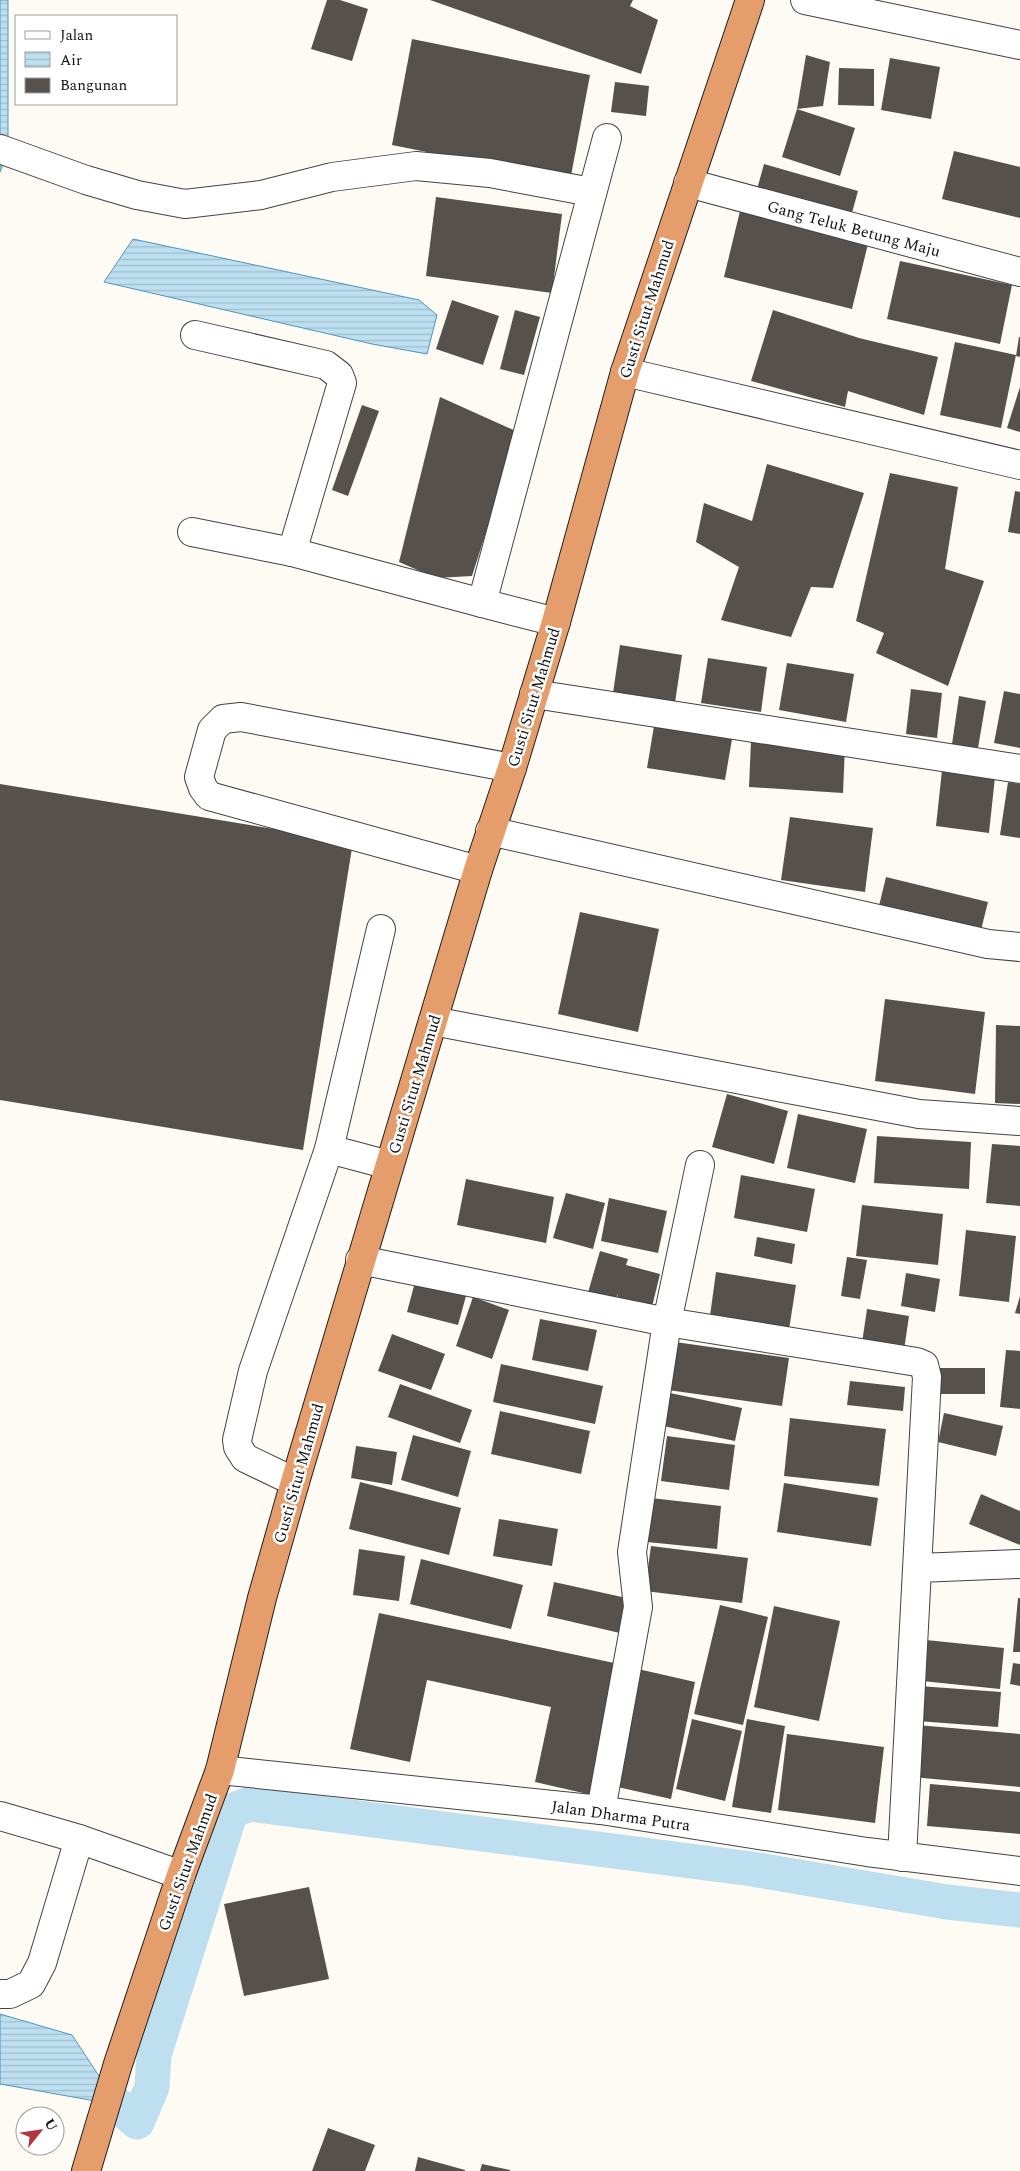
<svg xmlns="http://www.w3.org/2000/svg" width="1020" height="2171" font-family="Spectral,serif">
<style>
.water{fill:url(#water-rules);stroke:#4c96bf}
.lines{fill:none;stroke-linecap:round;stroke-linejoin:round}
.canal{stroke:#bddff0;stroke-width:35}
.building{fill:#57514d}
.minor-casing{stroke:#434343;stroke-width:30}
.highway-casing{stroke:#212121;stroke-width:30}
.minor{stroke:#fff;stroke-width:28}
.highway{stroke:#e59e6b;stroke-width:28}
.labels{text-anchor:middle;stroke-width:5;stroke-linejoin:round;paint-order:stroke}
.street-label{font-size:16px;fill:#101010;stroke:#fff}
</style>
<defs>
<pattern id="water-rules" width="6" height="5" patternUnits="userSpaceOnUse" patternTransform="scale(1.25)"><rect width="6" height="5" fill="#bddff0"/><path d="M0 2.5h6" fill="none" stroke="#a1becd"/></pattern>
</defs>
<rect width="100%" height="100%" fill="#fefbf4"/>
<g class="water">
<path d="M0,0h8v151l-8,21z"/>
<path d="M133,239l286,61 18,15 -10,39 -55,-10 -268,-62z"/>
<path d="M0,2014l72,21 46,70 -118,-21z"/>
</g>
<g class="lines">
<path class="canal" d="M118,2105l19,17 15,-35 2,-32 77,-244 19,-7 502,65 195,33 73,8"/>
</g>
<g class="building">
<path d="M327,0h13l28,9 -16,52 -41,-12z"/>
<path d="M430,0h203l-3,6 28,14 -17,54z"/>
<path d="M412,39l178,36 -20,106 -178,-36z"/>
<path d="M806,55l24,7 -7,44 -26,3z"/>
<path d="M890,58l50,9 -9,52 -50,-9z"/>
<path d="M839,68l35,1v37l-36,-1z"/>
<path d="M615,82l34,4 -3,30 -35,-4z"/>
<path d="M797,109l58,19 -15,48 -58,-19z"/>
<path d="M954,151l66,16v51l-78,-19z"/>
<path d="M764,164l94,27 -8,29 -94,-27z"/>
<path d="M436,197l126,17 -10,79 -126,-17z"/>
<path d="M740,211l128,33 -16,65 -128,-32z"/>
<path d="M900,261l112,24 -12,59 -113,-25z"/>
<path d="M452,300l47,16 -16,49 -47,-16z"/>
<path d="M515,310l25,7 -16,58 -24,-6z"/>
<path d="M773,310l86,28 79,19 -14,58 -76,-24 -3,16 -94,-26z"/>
<path d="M1019,337h1v20l-4,-1z"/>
<path d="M955,342l61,13 -15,73 -61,-13z"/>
<path d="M1020,387v45l-13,-4z"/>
<path d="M440,397l78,35 -46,144 -36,2 -37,-16z"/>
<path d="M362,405l17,6 -31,85 -16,-6z"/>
<path d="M767,464l97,29 -31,95 -22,-1 -20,50 -70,-17 18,-53 -43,-25 8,-39 48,18z"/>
<path d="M890,473l68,14 -13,82 39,12 -36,105 -72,-33 8,-20 -28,-12z"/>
<path d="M1015,491l5,1v42l-12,-2z"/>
<path d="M620,645l62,10 -7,48 -62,-10z"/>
<path d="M708,658l59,9 -6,45 -60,-9z"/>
<path d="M787,663l67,11 -8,48 -67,-12z"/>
<path d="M911,689l31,4 -5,45 -31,-4z"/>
<path d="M1004,691l16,3v54l-26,-5z"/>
<path d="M959,696l27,5 -8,47 -26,-4z"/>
<path d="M654,726l78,13 -7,41 -78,-12z"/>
<path d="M751,741l94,6 -2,46 -94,-6z"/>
<path d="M942,770l53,7 -6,56 -53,-7z"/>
<path d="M1008,782l12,2v54l-20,-3z"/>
<path d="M0,784l353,58 -50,308 -303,-50z"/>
<path d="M790,817l83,11 -8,64 -84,-12z"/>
<path d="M886,877l102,25 -8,32 -102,-24z"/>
<path d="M580,912l79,17 -21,103 -80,-18z"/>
<path d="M885,999l100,13 -10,82 -100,-13z"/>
<path d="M996,1025l24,1v78l-25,-1z"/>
<path d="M727,1094l61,17 -14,53 -62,-17z"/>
<path d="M798,1114l69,15 -12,54 -68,-15z"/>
<path d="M877,1136l94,6 -2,47 -95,-6z"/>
<path d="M992,1144l28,2v60l-34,-3z"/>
<path d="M741,1175l74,14 -8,43 -73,-14z"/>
<path d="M466,1179l88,18 -8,46 -89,-18z"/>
<path d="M566,1193l39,10 -12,46 -40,-11z"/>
<path d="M609,1198l58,13 -9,42 -57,-12z"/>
<path d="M862,1205l81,9 -5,51 -82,-9z"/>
<path d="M966,1230l50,6 -7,66 -50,-6z"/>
<path d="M757,1237l38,7 -3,20 -38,-8z"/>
<path d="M600,1251l28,8 -2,6 34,9 -9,37 -34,-9 1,-9 -3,11 -28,-8z"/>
<path d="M847,1257l20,3 -7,39 -19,-3z"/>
<path d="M716,1272l80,13 -8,51 -79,-13z"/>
<path d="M906,1273l34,6 -5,33 -34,-6z"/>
<path d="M415,1282l51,14 -8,29 -51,-13z"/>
<path d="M1020,1296v18l-5,-1z"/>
<path d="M473,1297l36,13 -17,49 -36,-13z"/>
<path d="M867,1309l42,7 -5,34 -42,-7z"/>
<path d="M540,1319l57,11 -9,41 -56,-11z"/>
<path d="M392,1334l53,20 -14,36 -53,-19z"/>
<path d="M675,1342l114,16 -7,48 -114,-16z"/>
<path d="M1006,1350l14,1v58l-20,-2z"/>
<path d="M501,1364l102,22 -8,38 -102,-22z"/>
<rect x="939" y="1368" width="46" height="26"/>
<path d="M850,1381l55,6 -2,24 -56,-6z"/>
<path d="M400,1384l72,26 -12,33 -72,-26z"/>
<path d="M670,1393l72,15 -7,33 -72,-15z"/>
<path d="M500,1411l90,20 -9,43 -90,-20z"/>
<path d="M944,1413l59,13 -7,30 -58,-14z"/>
<path d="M790,1418l96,11 -7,57 -95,-10z"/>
<path d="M413,1435l58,16 -13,46 -57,-17z"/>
<path d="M667,1436l68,9 -6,45 -68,-9z"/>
<path d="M356,1446l41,6 -5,33 -41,-7z"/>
<path d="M360,1482l101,26 -12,47 -100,-26z"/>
<path d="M784,1483l94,15 -7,48 -94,-14z"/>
<path d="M981,1494l39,17v34l-51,-21z"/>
<path d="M651,1498l70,8 -4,43 -70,-7z"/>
<path d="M499,1519l59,10 -6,37 -59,-10z"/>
<path d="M651,1546l97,12 -6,45 -97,-12z"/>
<path d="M359,1549l46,7 -6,45 -46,-6z"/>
<path d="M421,1559l102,26 -12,44 -101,-25z"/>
<path d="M554,1582l77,17 -7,35 -77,-18z"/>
<path d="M1018,1598h2v54h-7z"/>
<path d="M720,1605l48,12 -25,108 -49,-11z"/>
<path d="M774,1606l66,15 -21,100 -65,-14z"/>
<path d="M379,1613l240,51 -27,131 -57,-13 16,-75 -124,-27 -17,82 -60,-13z"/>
<path d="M926,1640l78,8 -4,41 -78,-8z"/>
<path d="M1013,1663l7,1v22l-10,-2z"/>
<path d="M638,1669l57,13 -24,117 -58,-13z"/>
<path d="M919,1686l82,6 -3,35 -81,-6z"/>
<path d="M692,1719l50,12 -17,70 -49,-12z"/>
<path d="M747,1719l38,7 -14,87 -39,-6z"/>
<path d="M917,1725l103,9v53l-108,-10z"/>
<path d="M787,1734l97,13 -9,76 -97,-13z"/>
<path d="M930,1784l90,8v42l-93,-8z"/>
<path d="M309,1887l20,92 -85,17 -20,-92z"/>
<path d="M328,2128l47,17 -10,26h-53z"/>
<path d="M418,2157l47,13v1h-50z"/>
<path d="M482,2164l28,6v1h-30z"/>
</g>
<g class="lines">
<g class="minor-casing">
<g id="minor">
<path d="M805,0l215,45"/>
<path d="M0,149l86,31 51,15 48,9 76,-9 71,-18 84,-11 74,7 101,19"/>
<path d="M688,183l332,89"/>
<path d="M195,335l131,30 13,10 3,8 -50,169"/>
<path d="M625,372l395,93"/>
<path d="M192,532l100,20 190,51"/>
<path d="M556,622l-74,-19 125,-465"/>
<path d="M534,694l486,75"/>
<path d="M490,831l498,113 32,3"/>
<path d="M478,870l-269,-74 -6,-8 -4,-11 13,-47 11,-11 18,-2 271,51"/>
<path d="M381,929l-52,220 60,16"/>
<path d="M433,1021l486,93 101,7"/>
<path d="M360,1260l307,62 250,40 7,3 3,12 -25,480"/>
<path d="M295,1482l-50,-24 -7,-11 -1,-7 16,-69 76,-222"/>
<path d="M918,1568l102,-4"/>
<path d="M220,1770l381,40 266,42 153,19"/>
<path d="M601,1810l37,-203 -6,-55 35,-230 33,-157"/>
<path d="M0,1816l79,23 102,36"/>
<path d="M0,1994h10l21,-10 11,-21 37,-124"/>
</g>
</g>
<g class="highway-casing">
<path id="highway" d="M86,2171l32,-107 63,-189 39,-105 42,-172 33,-116 183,-612 34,-102 44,-146 69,-250 125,-372"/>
</g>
<use href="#minor" class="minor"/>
<use href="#highway" class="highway"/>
</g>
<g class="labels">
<g class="street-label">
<text transform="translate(854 228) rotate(15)" y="6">Gang Teluk Betung Maju</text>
<text transform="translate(646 309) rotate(-72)" y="6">Gusti Situt Mahmud</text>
<text transform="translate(533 697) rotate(-73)" y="6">Gusti Situt Mahmud</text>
<text transform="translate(414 1084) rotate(-73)" y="6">Gusti Situt Mahmud</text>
<text transform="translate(298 1473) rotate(-74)" y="6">Gusti Situt Mahmud</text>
<text transform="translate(621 1815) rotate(8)" y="6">Jalan Dharma Putra</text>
<text transform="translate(187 1862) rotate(-70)" y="6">Gusti Situt Mahmud</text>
</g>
</g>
<rect x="15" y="15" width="162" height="90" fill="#ffffff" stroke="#9f9f9f"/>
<rect x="25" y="31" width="25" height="8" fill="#ffffff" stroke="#9f9f9f"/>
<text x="60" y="40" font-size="15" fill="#101010">Jalan</text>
<rect x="25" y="52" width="25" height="15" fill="url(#water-rules)" stroke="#9f9f9f"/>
<text x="60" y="65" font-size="15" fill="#101010">Air</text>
<rect x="25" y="78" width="25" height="15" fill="#57514d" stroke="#9f9f9f"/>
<text x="60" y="90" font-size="15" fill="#101010">Bangunan</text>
<g transform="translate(40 2131) rotate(60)"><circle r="24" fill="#ffffff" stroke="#9f9f9f"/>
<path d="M0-4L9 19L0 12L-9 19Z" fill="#b23640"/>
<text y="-8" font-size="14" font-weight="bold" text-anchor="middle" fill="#101010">U</text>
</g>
</svg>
